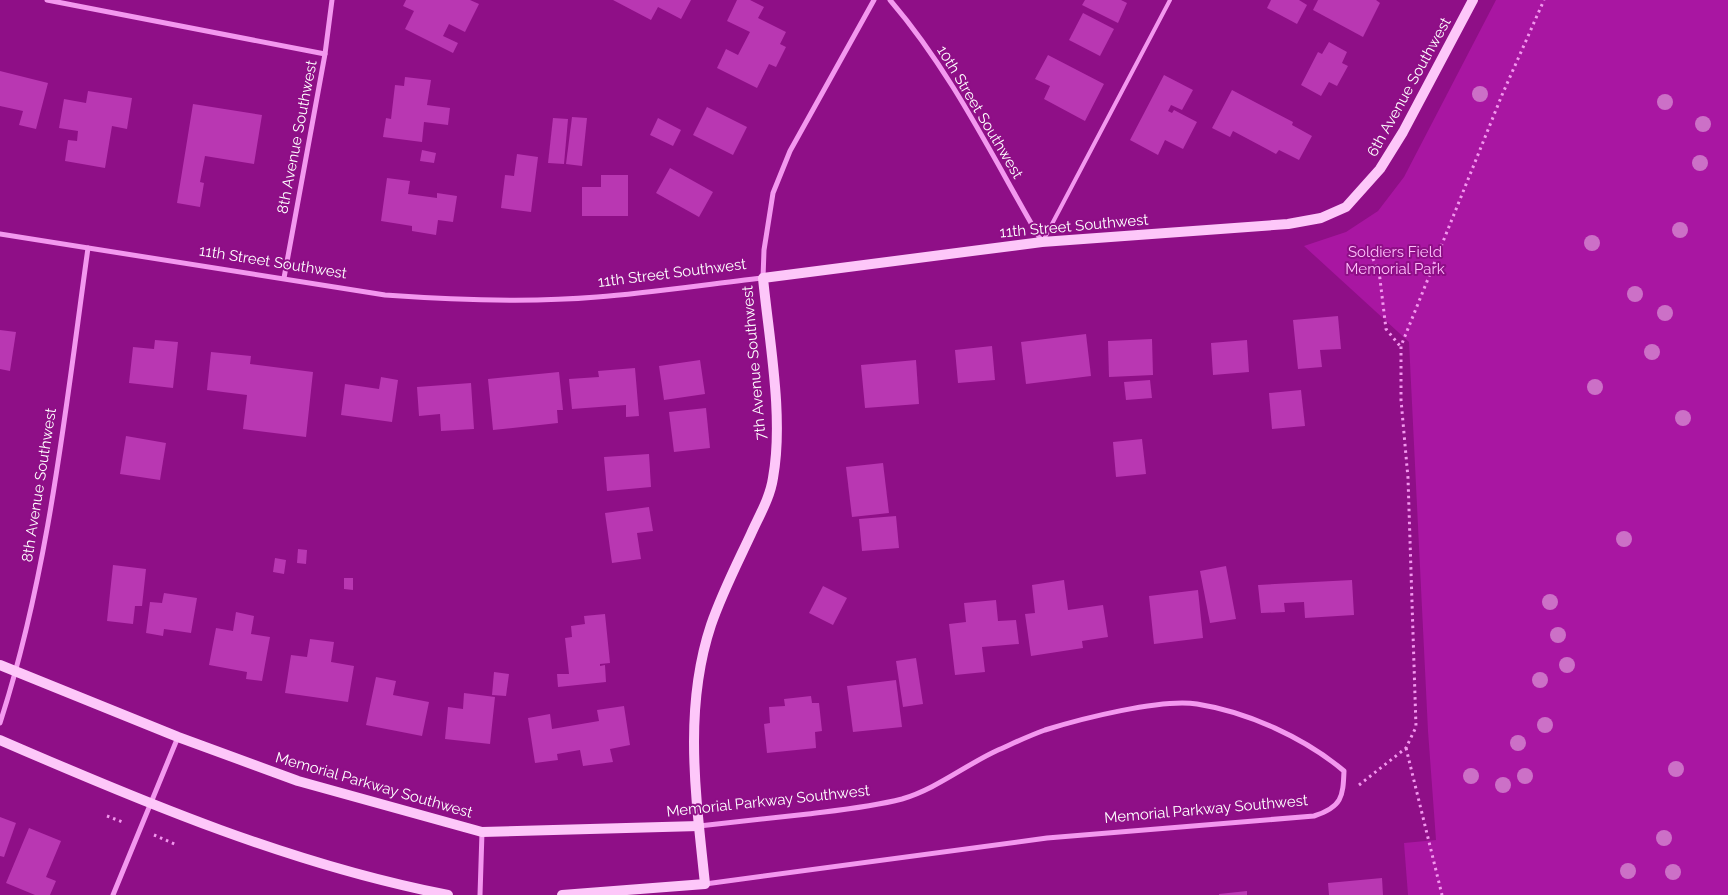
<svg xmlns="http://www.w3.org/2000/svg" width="1728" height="895" font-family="Raleway,sans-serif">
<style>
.green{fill:#a916a2}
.building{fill:#b937b2}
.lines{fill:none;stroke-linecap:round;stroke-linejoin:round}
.path{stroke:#f398ef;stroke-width:3;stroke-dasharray:2.5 4;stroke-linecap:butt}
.lane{stroke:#f398ef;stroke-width:4}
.street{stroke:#f398ef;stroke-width:5}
.secondary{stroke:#fdc7f9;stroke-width:10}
.tree{fill:#cc70c7}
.labels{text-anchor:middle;stroke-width:4;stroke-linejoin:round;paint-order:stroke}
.street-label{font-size:15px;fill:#fff;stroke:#8f0f87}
.park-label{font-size:15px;fill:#febffb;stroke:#8f0f87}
</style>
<rect width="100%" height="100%" fill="#8f0f87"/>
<path class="green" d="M1496,0h232v895h-320l-4,-52 32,-3 -8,-109 -19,-389 -105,-96 42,-14 32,-21 26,-34z"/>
<g class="building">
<path d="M406,0h64l9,4 -14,28 -16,-8 -6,12 15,7 -5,10 -48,-24 9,-18 -11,-5z"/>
<path d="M613,0h78l-10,19 -23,-12 -7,13z"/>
<path d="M737,0h13l14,7 -6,11 28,14 -6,12 6,3 -10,20 -7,-3 -12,24 -40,-20 9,-19 12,6 12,-23 -23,-11z"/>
<path d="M1085,0h36l6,3 -9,20 -36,-18z"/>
<path d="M1271,0h28l8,5 -10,19 -30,-16z"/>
<path d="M1318,0h58l4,3 -17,34 -50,-27z"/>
<path d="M1083,13l31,16 -14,27 -31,-16z"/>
<path d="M1329,42l18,10 -5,11 6,3 -11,20 -8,-4 -8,14 -20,-11 17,-33 4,2z"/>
<path d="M1048,55l56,29 -19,37 -41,-22 6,-13 -15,-7z"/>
<path d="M0,71l48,12 -12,46 -17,-4 4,-14 -23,-5z"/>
<path d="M1164,75l29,15 -11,20 -11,-5 -3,6 4,2 2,-3 23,12 -14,27 -18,-9 -7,15 -28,-15z"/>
<path d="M405,77l26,3 -4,25 23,3 -2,17 -24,-3 -2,20 -39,-5 3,-19 5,1 4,-34 9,1z"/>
<path d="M1232,90l61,32 -1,3 20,11 -13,24 -20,-10 -3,4 -43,-23 -3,6 -18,-9z"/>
<path d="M88,91l44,7 -5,31 -15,-3 -7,42 -40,-7 3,-21 9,1 1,-10 -19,-3 5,-29 22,4z"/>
<path d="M193,104l69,11 -8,49 -49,-8 -5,26 4,1 -4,24 -23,-4z"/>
<path d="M707,107l40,20 -14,28 -40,-20z"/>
<path d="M572,117l15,1 -5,48 -16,-2z"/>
<path d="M553,118l15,1 -4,45 -16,-1z"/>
<path d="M658,118l23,12 -8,16 -23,-11z"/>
<path d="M422,150l14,3 -2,10 -14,-2z"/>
<path d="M517,154l21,3 -7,55 -30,-4 4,-33 9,1z"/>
<path d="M670,168l43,24 -14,25 -43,-24z"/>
<path d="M601,175h27v41h-46v-29h19z"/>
<path d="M387,178l23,3 -2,13 29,4v-5l20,3 -4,26 -15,-2 -2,15 -24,-4v-5l-31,-5z"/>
<path d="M1338,316l3,33 -21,1 2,17 -24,2 -5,-49z"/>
<path d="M0,330l16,2 -6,39 -10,-2z"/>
<path d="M1086,334l5,42 -65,8 -5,-42z"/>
<path d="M1152,339l1,36 -44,2 -1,-36z"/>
<path d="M155,340l23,2 -5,46 -44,-5 4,-36 21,2z"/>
<path d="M1247,340l2,32 -36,3 -2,-32z"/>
<path d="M992,346l3,34 -37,3 -3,-33z"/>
<path d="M211,352l40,4 -1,8 63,8 -7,65 -63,-8 4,-34 -40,-5z"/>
<path d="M700,360l5,34 -41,6 -5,-34z"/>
<path d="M916,360l3,44 -54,4 -4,-43z"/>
<path d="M635,368l4,48 -13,1v-12l-54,4 -3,-30 30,-2 -1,-6z"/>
<path d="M559,372l4,38h-6l1,13 -65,7 -5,-51z"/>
<path d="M381,377l17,3 -6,42 -51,-7 4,-31 34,5z"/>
<path d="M1150,380l2,18 -26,2 -2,-18z"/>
<path d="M471,383l3,46 -33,2 -1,-17 -21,2 -2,-29z"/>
<path d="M1301,390l4,36 -33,3 -3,-36z"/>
<path d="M706,408l4,40 -36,4 -5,-40z"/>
<path d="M126,436l40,7 -6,37 -40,-6z"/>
<path d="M1142,439l4,35 -30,3 -3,-35z"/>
<path d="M649,454l2,33 -44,4 -3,-34z"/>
<path d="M883,463l6,50 -37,4 -6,-50z"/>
<path d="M649,507l4,24 -16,2 4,26 -29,4 -7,-50z"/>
<path d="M896,516l3,32 -37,3 -3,-32z"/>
<path d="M298,549l9,1 -1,14 -9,-1z"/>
<path d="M275,558l11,2 -2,14 -11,-2z"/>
<path d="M113,565l33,4 -4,37h-7l-2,18 -26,-3z"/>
<path d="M1226,566l10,53 -26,4 -10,-52z"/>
<path d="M344,578h9v12l-9,-1z"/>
<path d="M1064,580l4,30 35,-5 5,32 -26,4 1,7 -52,8 -6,-42 10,-1 -3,-28z"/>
<path d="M1352,580l2,35 -49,3 -1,-16 -20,1 1,9 -24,1 -3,-28z"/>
<path d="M823,586l24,12 -14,27 -24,-12z"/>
<path d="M1198,590l5,48 -49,6 -5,-48z"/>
<path d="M164,593l33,5 -6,35 -27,-4 -1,7 -17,-3 4,-31 12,1z"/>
<path d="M996,600l2,21 18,-1 3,24 -37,3 3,25 -30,3 -6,-51 17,-2 -2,-19z"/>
<path d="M236,612l18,4 -3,18 19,3 -8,44 -16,-2 1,-7 -38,-7 7,-37 17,3z"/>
<path d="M605,614l5,49 -10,1v2l5,-1 1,17 -48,5 -1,-13h12l-4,-36 7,-1 -1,-11 14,-2 -1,-8z"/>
<path d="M310,639l24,3 -3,20 23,4 -6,36 -63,-9 6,-38 16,2z"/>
<path d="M916,658l7,46 -20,3 -7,-46z"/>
<path d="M494,672l15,2 -3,22 -14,-1z"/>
<path d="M376,677l20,4 -3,14 36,7 -7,34 -56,-11z"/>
<path d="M896,680l6,47 -49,5 -6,-46z"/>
<path d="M464,693l31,4 -5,47 -45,-5 3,-32 15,2z"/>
<path d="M811,696l1,7h7l3,28 -7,1 1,16 -49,5 -3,-29 6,-1 -1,-16 16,-1 -1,-7z"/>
<path d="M624,706l6,39 -20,4 3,13 -30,4 -3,-16 -23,4 1,6 -23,3 -7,-45 22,-4 2,15 47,-8 -2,-11z"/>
<path d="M0,817l16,6 -12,34 -4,-1z"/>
<path d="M29,828l32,13 -15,36 10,4 -6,14h-15l-29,-12z"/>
<path d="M1382,878l1,17h-54l-1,-12z"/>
<path d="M1247,891v4h-28v-1z"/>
</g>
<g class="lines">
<g class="path">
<path d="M1367,247l12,24 7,58 14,17"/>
<path d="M1406,748l36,147"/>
<path d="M1359,785l47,-37 10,-21 -8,-249 -7,-78v-54l101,-251 42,-95"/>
<path d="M107,816l18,7"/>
<path d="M154,835l23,10"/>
</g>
<path class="lane" d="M1043,241l127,-241"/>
<g class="street">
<path d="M47,0l278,54"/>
<path d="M890,0c62,72 104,160 152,242"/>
<path d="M0,234l385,61c70,5 142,8 212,2 55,-4 111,-13 166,-19l1,-28 9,-57 17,-42 84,-151"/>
<path d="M284,278l41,-224 7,-54"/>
<path d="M0,723c49,-151 66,-318 88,-475"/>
<path d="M699,826c37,-4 73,-8 109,-12 32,-4 63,-7 94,-15 34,-10 62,-33 94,-48 16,-7 32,-15 49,-21 35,-11 117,-32 152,-26 51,8 108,34 147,67 -1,26 -2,36 -30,45l-267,22 -342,46"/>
<path d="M113,895l65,-158"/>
<path d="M480,895l2,-63"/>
</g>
<g class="secondary">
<path d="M0,665l178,72 120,44 184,51 217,-6"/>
<path d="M0,740c145,63 293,125 448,155"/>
<path d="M562,895l143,-11c-9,-87 -22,-175 6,-259 11,-32 26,-61 40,-91 8,-18 19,-36 22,-56 11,-61 -4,-138 -10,-200l279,-36 246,-18 33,-6 25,-11 34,-38 23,-37 70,-132"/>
</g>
</g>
<g class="tree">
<circle cx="1480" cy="94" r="8"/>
<circle cx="1665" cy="102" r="8"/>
<circle cx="1703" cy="124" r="8"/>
<circle cx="1700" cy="163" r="8"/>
<circle cx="1680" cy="230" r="8"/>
<circle cx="1592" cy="243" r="8"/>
<circle cx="1635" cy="294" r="8"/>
<circle cx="1665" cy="313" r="8"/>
<circle cx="1652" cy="352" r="8"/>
<circle cx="1595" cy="387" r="8"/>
<circle cx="1683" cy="418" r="8"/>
<circle cx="1624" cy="539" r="8"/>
<circle cx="1550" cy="602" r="8"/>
<circle cx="1558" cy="635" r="8"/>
<circle cx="1567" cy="665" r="8"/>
<circle cx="1540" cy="680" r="8"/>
<circle cx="1545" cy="725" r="8"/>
<circle cx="1518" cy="743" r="8"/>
<circle cx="1676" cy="769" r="8"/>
<circle cx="1471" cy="776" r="8"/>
<circle cx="1525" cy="776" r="8"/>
<circle cx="1503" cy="785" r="8"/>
<circle cx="1664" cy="838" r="8"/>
<circle cx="1628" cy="871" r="8"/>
<circle cx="1673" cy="872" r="8"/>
</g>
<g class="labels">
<g class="street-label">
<text transform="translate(1409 87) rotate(-61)" y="5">6th Avenue Southwest</text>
<text transform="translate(980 112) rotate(59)" y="5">10th Street Southwest</text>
<text transform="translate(297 137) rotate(-79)" y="5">8th Avenue Southwest</text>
<text transform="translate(1074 226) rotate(-5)" y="5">11th Street Southwest</text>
<text transform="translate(273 262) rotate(9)" y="5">11th Street Southwest</text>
<text transform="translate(672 273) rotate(-7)" y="5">11th Street Southwest</text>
<text transform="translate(754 363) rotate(-95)" y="5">7th Avenue Southwest</text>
<text transform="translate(39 485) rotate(-81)" y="5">8th Avenue Southwest</text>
<text transform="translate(374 785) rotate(16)" y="5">Memorial Parkway Southwest</text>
<text transform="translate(768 801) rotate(-6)" y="5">Memorial Parkway Southwest</text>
<text transform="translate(1206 809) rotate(-5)" y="5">Memorial Parkway Southwest</text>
</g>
<g class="park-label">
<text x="1395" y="257">Soldiers Field<tspan x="1395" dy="17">Memorial Park</tspan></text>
</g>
</g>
</svg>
